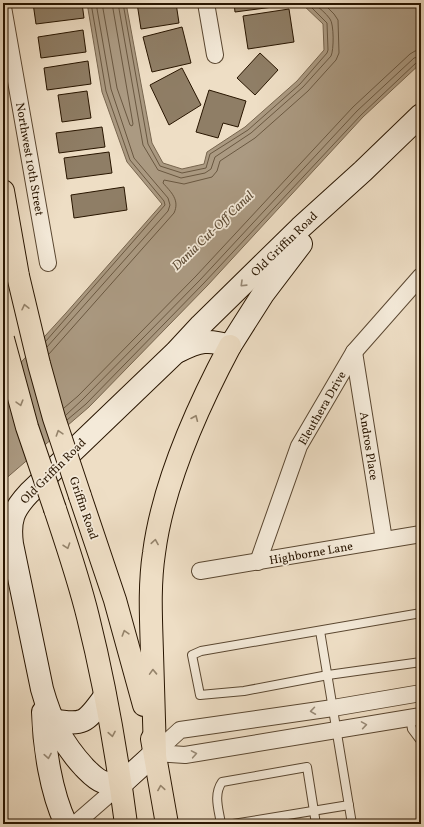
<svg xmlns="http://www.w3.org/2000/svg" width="424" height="827" font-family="Vollkorn,serif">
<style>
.water{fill:#ab9a82;stroke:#77654e}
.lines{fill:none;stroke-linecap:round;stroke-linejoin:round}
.shore{stroke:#6a5841;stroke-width:1}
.building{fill:#8f7e66;stroke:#281500}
.lane-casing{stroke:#5a4731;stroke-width:10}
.street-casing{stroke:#5a4731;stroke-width:18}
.secondary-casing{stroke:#281500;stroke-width:24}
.primary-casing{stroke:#281500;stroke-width:24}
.lane{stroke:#f4ead9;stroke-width:8}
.street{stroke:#f4ead9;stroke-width:16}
.secondary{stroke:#f4ead9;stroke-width:22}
.primary{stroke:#eedec5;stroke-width:22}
.primary-bridge-casing{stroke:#281500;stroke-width:24;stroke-linecap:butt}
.primary-bridge{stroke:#eedec5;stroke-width:22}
.oneway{stroke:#988a77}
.oneway2{stroke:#95846c}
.labels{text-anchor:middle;stroke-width:3.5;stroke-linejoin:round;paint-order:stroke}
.street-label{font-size:12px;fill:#281500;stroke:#f4ead9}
.water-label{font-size:13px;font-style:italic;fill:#5c4a34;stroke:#f4ead9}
</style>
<rect width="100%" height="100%" fill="#eedec5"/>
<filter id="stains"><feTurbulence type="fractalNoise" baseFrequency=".005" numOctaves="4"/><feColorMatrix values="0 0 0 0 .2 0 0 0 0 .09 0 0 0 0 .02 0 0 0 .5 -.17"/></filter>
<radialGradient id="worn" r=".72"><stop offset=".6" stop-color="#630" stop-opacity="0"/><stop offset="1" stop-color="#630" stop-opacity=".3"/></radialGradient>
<path class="water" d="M87,3h39l26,140 11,20 19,6 22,-5 3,-12 38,-25 52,-46 27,-31 -1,-26 -22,-21h52l2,2 66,-2v60l-58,54 -156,169 -118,121 -86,74v-99l63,-69 96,-109 -35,-42 -25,-70z"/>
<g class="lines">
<g class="shore">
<path d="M102,3l15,85 13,37 2,1 1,-2 -21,-121"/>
<path d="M118,3l25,142 15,25 23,8 24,-5 6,-4 4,-12 36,-24 52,-46 28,-31c3,-6 3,-32 -1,-37 -4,-6 -11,-11 -16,-16"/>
<path d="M123,3l25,141 12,22 22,7 24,-5 4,-14 38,-24 52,-46 27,-31 1,-3 -1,-27 -20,-20"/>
<path d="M46,341l119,-136 -1,-4 -34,-41 -24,-69 -15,-88"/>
<path d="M47,347l121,-136 2,-6 -2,-7 -34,-40 -23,-69 -15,-86"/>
<path d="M49,354l125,-141c6,-13 -3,-21 -11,-30l1,-3 20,4 28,-7 5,-6 3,-10 35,-23 53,-47 28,-31 3,-7 -1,-33 -4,-6 -11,-11"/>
<path d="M64,408l14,-12 118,-120 157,-169 57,-53 5,-3 6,-1"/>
<path d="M66,415l16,-15 118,-120 157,-169 57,-53 7,-2"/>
<path d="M67,420l19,-16 118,-121 157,-168 56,-53 4,-1"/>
</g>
</g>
<g class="building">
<path d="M33,3h49l2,15 -48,6z"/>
<path d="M137,3h39l3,20 -38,6z"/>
<path d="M234,3h38l1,4 -38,5z"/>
<path d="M289,9l5,33 -46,7 -5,-33z"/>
<path d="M182,27l9,36 -39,9 -9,-35z"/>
<path d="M83,30l3,22 -45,6 -3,-21z"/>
<path d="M260,53l18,17 -23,25 -18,-17z"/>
<path d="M88,61l3,23 -44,6 -3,-22z"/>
<path d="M182,68l19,37 -32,20 -19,-40z"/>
<path d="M209,90l37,11 -8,26 -15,-4 -5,15 -22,-6z"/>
<path d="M87,91l4,27 -29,4 -4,-27z"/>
<path d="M102,127l3,20 -46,6 -3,-20z"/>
<path d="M109,152l3,21 -45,6 -3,-21z"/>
<path d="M124,187l3,23 -53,8 -3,-23z"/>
</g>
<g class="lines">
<g class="lane-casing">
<g id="lane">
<path d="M421,613l-220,38 -9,4 8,40 44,-4 84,-16 93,-13"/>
<path d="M320,631l32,193"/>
<path d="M410,718l2,11 9,12"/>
<path d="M221,824c-2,-14 -8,-29 1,-42l85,-15 9,57"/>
<path d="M233,824l116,-19"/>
</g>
</g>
<g class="street-casing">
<g id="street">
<path d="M206,3l9,52"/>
<path d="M3,7l45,256"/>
<path d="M354,352l30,188"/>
<path d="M258,562l41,-116 55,-94 67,-76"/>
<path d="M200,571l221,-37"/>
<path d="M155,753l25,-23 153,-22 88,-15"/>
<path d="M155,753l30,2 236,-39"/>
<path d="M75,824l46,-40"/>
</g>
</g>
<g class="secondary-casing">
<g id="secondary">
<path d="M179,351c20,-10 29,-12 51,-5l33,-52 38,-50"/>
<path d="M43,712c1,35 8,81 23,112"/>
<path d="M52,720c33,6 34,2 53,-24"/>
<path d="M155,753l-34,31c-6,0 -12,0 -18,-2 -8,-3 -13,-9 -19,-15 -22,-24 -33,-46 -42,-78l-30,-145c-3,-24 1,-34 17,-51l147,-141 25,-27 99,-97 63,-57 58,-56"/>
</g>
</g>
<g class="primary-casing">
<g id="primary">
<path d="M3,191l15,85"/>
<path d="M80,496l35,104 29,105"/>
<path d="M55,509c12,36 24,71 33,108 17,68 29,138 38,207"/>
<path d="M152,739l15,85"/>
<path d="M155,753c-1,-34 -2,-67 -3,-100 -1,-34 -3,-67 2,-100 9,-70 43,-145 76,-207"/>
</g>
</g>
<use href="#lane" class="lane"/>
<use href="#street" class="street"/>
<use href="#secondary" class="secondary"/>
<use href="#primary" class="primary"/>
<g class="primary-bridge-casing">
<g id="primary-bridge">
<path d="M18,276l21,88 15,54 26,78"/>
<path d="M3,339l24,88 28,82"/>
</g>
</g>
<use href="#primary-bridge" class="primary-bridge"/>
</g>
<defs><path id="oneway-chevron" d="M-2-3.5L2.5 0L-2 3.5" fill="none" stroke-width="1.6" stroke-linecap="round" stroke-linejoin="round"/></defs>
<g class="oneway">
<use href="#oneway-chevron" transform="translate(243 284) rotate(136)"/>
<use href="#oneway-chevron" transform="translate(313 711) rotate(172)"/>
<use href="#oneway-chevron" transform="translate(364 725) rotate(-9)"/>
<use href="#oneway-chevron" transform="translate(194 754) rotate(-10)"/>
<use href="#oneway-chevron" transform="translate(48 756) rotate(80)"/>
</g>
<g class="oneway2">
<use href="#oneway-chevron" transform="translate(25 307) rotate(-103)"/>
<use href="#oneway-chevron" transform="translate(20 403) rotate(74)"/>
<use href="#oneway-chevron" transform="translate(195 418) rotate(-67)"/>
<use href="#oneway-chevron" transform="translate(59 433) rotate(-108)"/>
<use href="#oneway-chevron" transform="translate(155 542) rotate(-81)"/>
<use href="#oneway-chevron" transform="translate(67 546) rotate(71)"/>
<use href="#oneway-chevron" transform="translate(125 633) rotate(-107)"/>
<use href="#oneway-chevron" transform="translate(153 672) rotate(-92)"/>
<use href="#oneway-chevron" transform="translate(112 734) rotate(80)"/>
<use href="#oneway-chevron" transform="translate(161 788) rotate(-99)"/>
</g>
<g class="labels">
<g class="street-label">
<text transform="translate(30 159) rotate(80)" y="4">Northwest 10th Street</text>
<text transform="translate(284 244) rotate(-44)" y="4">Old Griffin Road</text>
<text transform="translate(322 408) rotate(-60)" y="4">Eleuthera Drive</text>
<text transform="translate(369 446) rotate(81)" y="4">Andros Place</text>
<text transform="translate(53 471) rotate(-45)" y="4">Old Griffin Road</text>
<text transform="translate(84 508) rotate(71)" y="4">Griffin Road</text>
<text transform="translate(311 553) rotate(-10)" y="4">Highborne Lane</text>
</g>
<g class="water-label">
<text transform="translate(212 230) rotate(-44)" y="5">Dania Cut-Off Canal</text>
</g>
</g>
<rect width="424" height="827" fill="none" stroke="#eedec5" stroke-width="16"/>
<rect x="4" y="4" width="416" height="819" fill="none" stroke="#281500" stroke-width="2"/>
<rect x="8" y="8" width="408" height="811" fill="none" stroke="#281500"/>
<rect width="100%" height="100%" filter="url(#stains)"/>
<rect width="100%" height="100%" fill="url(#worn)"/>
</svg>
